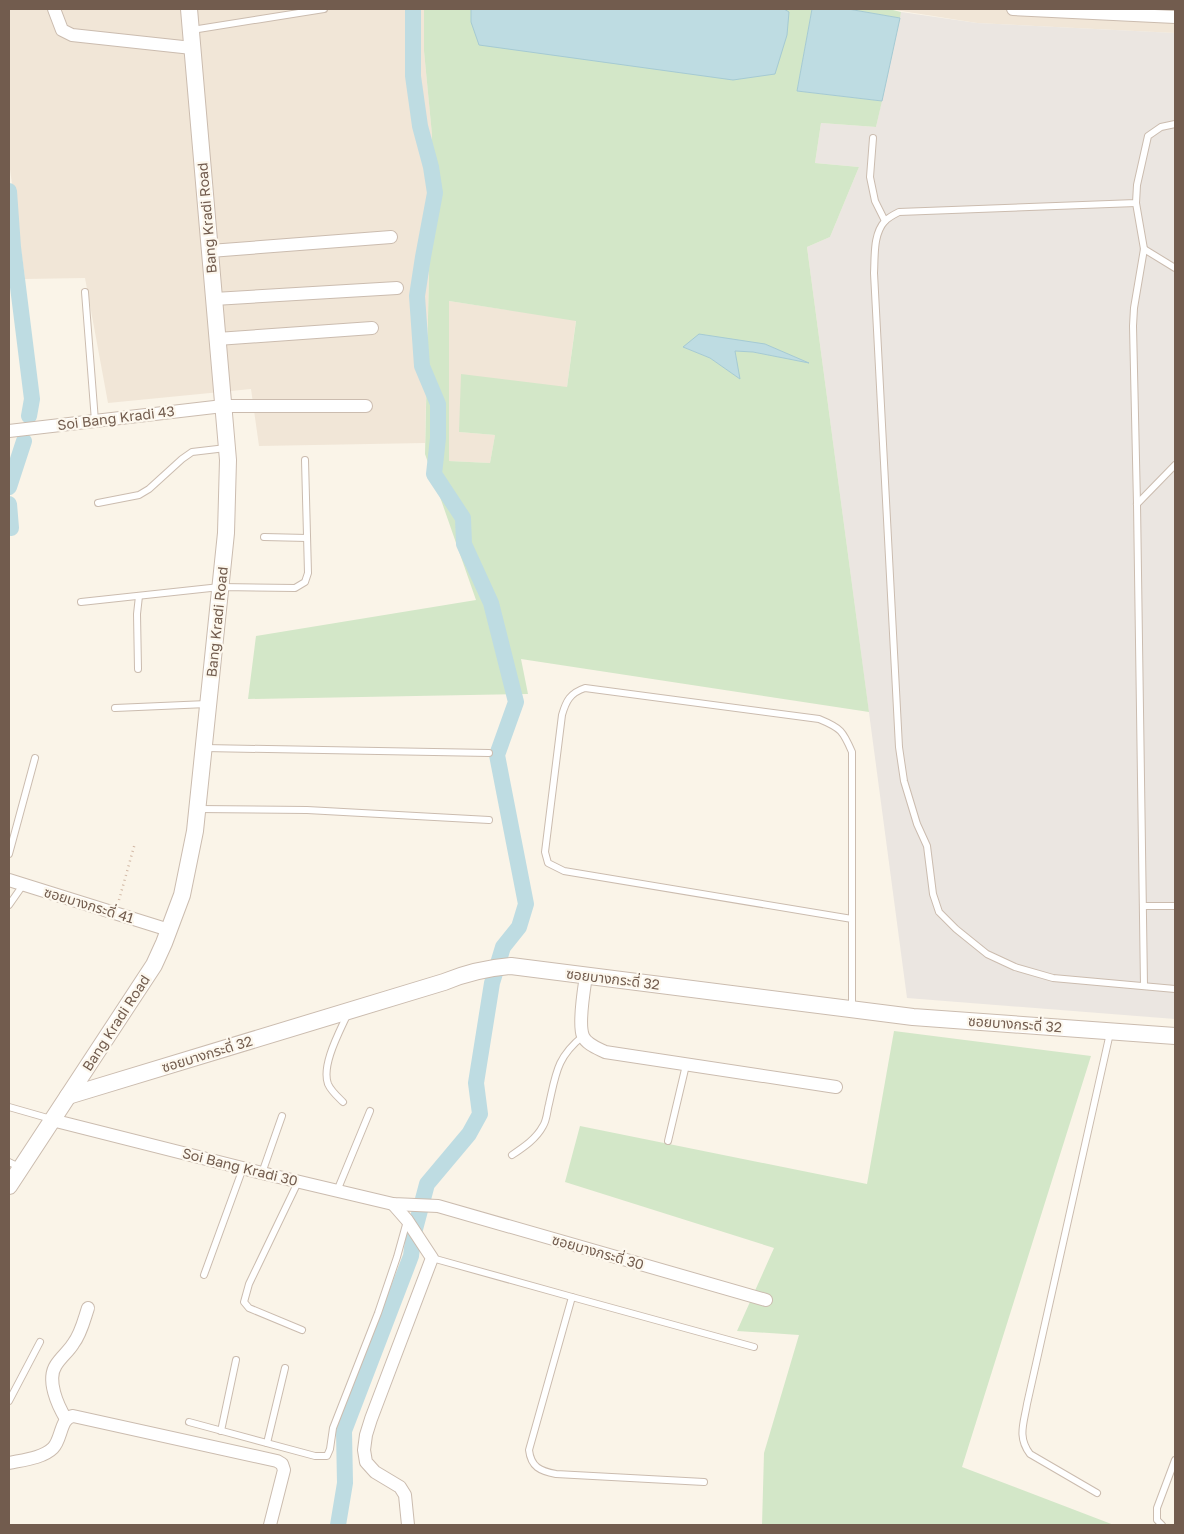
<svg xmlns="http://www.w3.org/2000/svg" width="1184" height="1534" font-family="'Golos Text','Noto Sans Thai',sans-serif">
<style>
.residential{fill:#f1e6d7}
.industrial{fill:#ebe6e1}
.green{fill:#d3e7c8;fill-rule:evenodd}
.water{fill:#bedce2;stroke:#a5cad3}
.lines{fill:none;stroke-linecap:round;stroke-linejoin:round}
.canal{stroke:#bedce2;stroke-width:16}
.service-casing{stroke:#cbbcaf;stroke-width:8}
.minor-casing{stroke:#cbbcaf;stroke-width:14}
.tertiary-casing{stroke:#cbbcaf;stroke-width:18}
.path{stroke:#d2b8a5;stroke-width:2.5;stroke-dasharray:1 4;stroke-linecap:butt}
.service{stroke:#fff;stroke-width:6}
.minor{stroke:#fff;stroke-width:12}
.tertiary{stroke:#fff;stroke-width:16}
.labels{text-anchor:middle;stroke-width:4.5;stroke-linejoin:round;paint-order:stroke}
.street-label{font-size:14px;fill:#725c4e;stroke:#fdf8ee}
</style>
<rect width="100%" height="100%" fill="#faf4e8"/>
<g class="residential">
<path d="M9,9h415v42l8,84 -7,308 -166,3 -8,-57 -143,14 -23,-125 -60,1 -16,-117z"/>
<path d="M889,9h286v24l-198,-10z"/>
<path d="M449,301l127,19 -9,67 -108,45 36,3 -5,28 -41,-2z"/>
</g>
<path class="industrial" d="M901,12l76,11 198,10v986l-268,-21 -100,-751 23,-10 29,-70 -44,-4 6,-40 55,4z"/>
<g class="green">
<path d="M424,9h47v13l318,-10 -5,-3h28l-15,82 85,10 -6,26 -55,-4 -6,40 44,4 -29,70 -23,10 62,465 -348,-53 7,35 -280,5 8,-63 220,-36 -51,-146 7,-319 -8,-84zM449,301l127,20 -9,66 -106,-13 -2,58 36,3 -5,28 -41,-2zM765,344l41,18 -53,-10 -18,-1 4,27 -29,-20 -27,-11z"/>
<path d="M848,9h41l12,3 -1,6z"/>
<path d="M894,1031l197,25 -129,411 152,58h-352l2,-72 35,-118 -62,-4 37,-83 -209,-66 15,-56 287,58z"/>
</g>
<g class="water">
<path d="M471,9h313l5,3 -2,23 -12,39 -42,6 -254,-35 -8,-23z"/>
<path d="M812,9h36l52,9 -18,83 -85,-10z"/>
<path d="M699,334l66,10 44,19 -56,-11 -18,-1 5,28 -30,-21 -27,-11z"/>
</g>
<g class="lines">
<g class="canal">
<path d="M9,191l4,56 19,152 -3,17"/>
<path d="M9,487l15,-46"/>
<path d="M9,504l2,24"/>
<path d="M338,1525l7,-42 -1,-52 67,-175 3,-23 13,-49 42,-50 11,-20 -4,-31 16,-100 11,-36 16,-20 7,-23 -29,-149 19,-53 -25,-99 -27,-59 -1,-26 -29,-44 4,-36v-34l-16,-38 -5,-70 6,-39 12,-64 -4,-26 -11,-41 -7,-50v-67"/>
</g>
<g class="service-casing">
<g id="service">
<path d="M192,30l132,-21"/>
<path d="M1175,124l-14,3 -13,9 -11,49 -1,18 -237,9c-4,2 -10,5 -14,9 -12,13 -10,35 -11,52l25,474 5,34 13,43 10,22 6,48 6,18 17,17 31,25 28,13 38,11 122,11"/>
<path d="M873,138l-3,39 5,24 10,20"/>
<path d="M1136,203l8,46 -10,59 -1,18 4,178 7,482"/>
<path d="M1144,249l31,19"/>
<path d="M85,292l10,129"/>
<path d="M98,503l41,-8 10,-6 33,-30 10,-7 34,-4"/>
<path d="M1137,504l38,-39"/>
<path d="M264,537l43,1"/>
<path d="M81,602l139,-15 75,1 10,-6 3,-9 -3,-113"/>
<path d="M138,669l-1,-55 2,-18"/>
<path d="M115,708l92,-4"/>
<path d="M205,748l284,5"/>
<path d="M198,809l109,1 182,10"/>
<path d="M9,854l26,-96"/>
<path d="M9,905l14,-20"/>
<path d="M1143,906h32"/>
<path d="M852,1008v-256c-9,-21 -11,-24 -33,-33l-234,-31c-15,5 -19,13 -23,27l-17,137 3,11 16,8 288,48"/>
<path d="M343,1102c-5,-5 -12,-11 -15,-18 -7,-19 12,-53 20,-71"/>
<path d="M9,1107l42,12"/>
<path d="M668,1141l18,-76"/>
<path d="M512,1155c12,-8 24,-16 31,-29 4,-6 4,-15 6,-22 7,-31 8,-47 34,-68"/>
<path d="M9,1162l10,5"/>
<path d="M262,1173l20,-57"/>
<path d="M298,1182l-49,102 -5,18 5,6 53,22"/>
<path d="M337,1191l33,-80"/>
<path d="M432,1258l140,39 -43,153c2,17 11,21 27,24l148,8"/>
<path d="M204,1275l39,-107"/>
<path d="M572,1297l182,50"/>
<path d="M9,1401l31,-59"/>
<path d="M189,1422l126,34h12l3,-7 3,-21 45,-115 19,-56 10,-36"/>
<path d="M221,1431l15,-71"/>
<path d="M267,1443l18,-75"/>
<path d="M1097,1493l-67,-39c-13,-17 -6,-31 -3,-50l83,-371"/>
<path d="M1162,1525l-5,-5v-12l18,-48"/>
</g>
</g>
<g class="minor-casing">
<g id="minor">
<path d="M54,9l8,21 10,5 120,13"/>
<path d="M1013,9l162,8"/>
<path d="M210,251l181,-14"/>
<path d="M214,299l183,-11"/>
<path d="M217,339l155,-11"/>
<path d="M9,431l214,-25h143"/>
<path d="M9,880l160,50"/>
<path d="M586,976c-2,13 -8,48 -3,60 3,8 14,12 22,16l231,35"/>
<path d="M52,1120l210,53 131,31 45,2 328,94"/>
<path d="M393,1204l14,16 25,38 -61,161 -5,16 -2,15 2,12 9,10 25,15 5,8 3,30"/>
<path d="M66,1419c-8,-13 -20,-39 -10,-54 5,-8 12,-13 17,-21 8,-10 11,-24 15,-36"/>
<path d="M9,1463c14,-3 34,-5 44,-15 9,-9 7,-30 20,-32l204,45 5,3 2,6 -14,55"/>
</g>
</g>
<g class="tertiary-casing">
<g id="tertiary">
<path d="M68,1096l376,-114c22,-9 43,-14 67,-16l402,51 262,19"/>
<path d="M9,1186l145,-221 10,-22 18,-48 13,-64 31,-298 2,-73 -39,-451"/>
</g>
</g>
<path class="path" d="M119,900l16,-57"/>
<use href="#service" class="service"/>
<use href="#minor" class="minor"/>
<use href="#tertiary" class="tertiary"/>
</g>
<g class="labels">
<g class="street-label">
<text transform="translate(207 218) rotate(-95)" y="5">Bang Kradi Road</text>
<text transform="translate(116 418) rotate(-7)" y="5">Soi Bang Kradi 43</text>
<text transform="translate(217 622) rotate(-84)" y="5">Bang Kradi Road</text>
<text transform="translate(89 905) rotate(17)" y="5">ซอยบางกระดี่ 41</text>
<text transform="translate(613 979) rotate(7)" y="5">ซอยบางกระดี่ 32</text>
<text transform="translate(116 1023) rotate(-57)" y="5">Bang Kradi Road</text>
<text transform="translate(1015 1024) rotate(4)" y="5">ซอยบางกระดี่ 32</text>
<text transform="translate(207 1054) rotate(-17)" y="5">ซอยบางกระดี่ 32</text>
<text transform="translate(240 1167) rotate(14)" y="5">Soi Bang Kradi 30</text>
<text transform="translate(598 1252) rotate(16)" y="5">ซอยบางกระดี่ 30</text>
</g>
</g>
<rect width="1184" height="1534" fill="none" stroke="#725c4e" stroke-width="20"/>
</svg>
